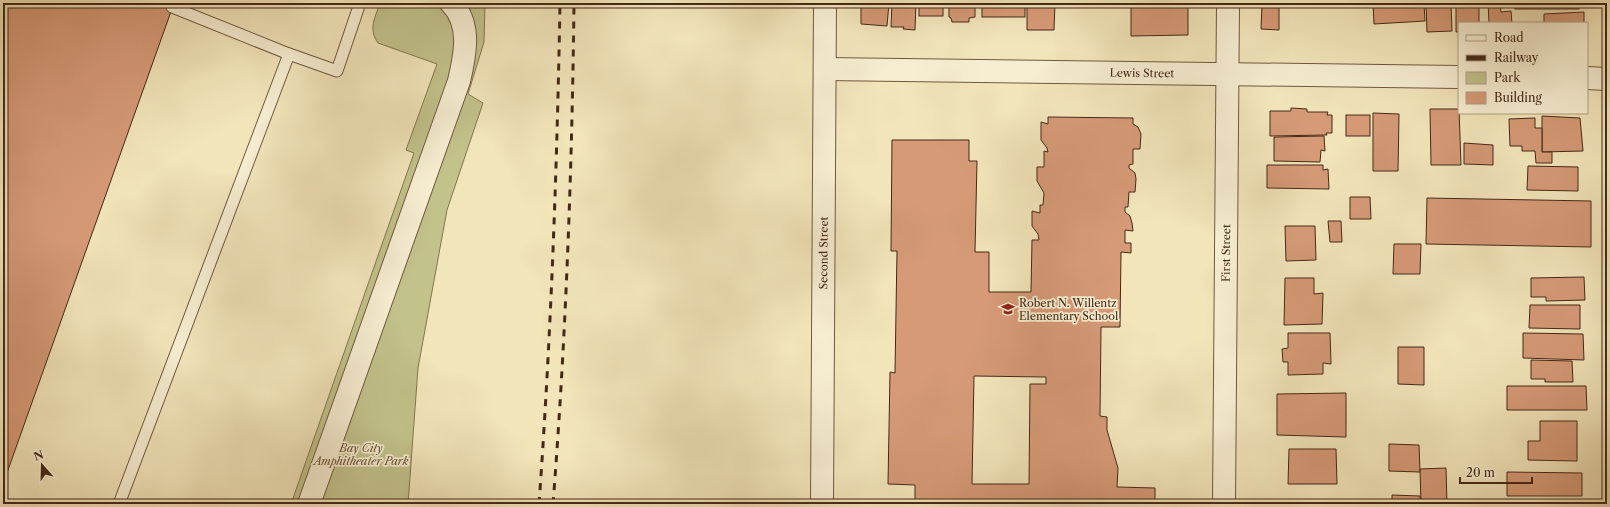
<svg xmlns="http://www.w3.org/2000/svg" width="1610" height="507" font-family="'Libre Caslon Text',serif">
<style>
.green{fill:#c2c28b;stroke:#837652}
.building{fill:#d69a77;stroke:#442918;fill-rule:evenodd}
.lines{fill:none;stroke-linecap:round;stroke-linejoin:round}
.lane-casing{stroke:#705840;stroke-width:13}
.street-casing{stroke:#705840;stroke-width:24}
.lane{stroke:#f7eed2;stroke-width:11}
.street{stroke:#f7eed2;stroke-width:22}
.rail{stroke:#442918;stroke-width:3;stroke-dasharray:7 7;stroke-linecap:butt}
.labels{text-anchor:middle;stroke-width:3.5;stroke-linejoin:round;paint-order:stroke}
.street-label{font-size:11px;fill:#442918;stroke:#f7eed2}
.poi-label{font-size:11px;fill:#442918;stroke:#f7eed2;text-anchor:start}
.park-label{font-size:11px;font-style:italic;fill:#644f35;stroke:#f7eed2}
</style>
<rect width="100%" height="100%" fill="#f2e5ba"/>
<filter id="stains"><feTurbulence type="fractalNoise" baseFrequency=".005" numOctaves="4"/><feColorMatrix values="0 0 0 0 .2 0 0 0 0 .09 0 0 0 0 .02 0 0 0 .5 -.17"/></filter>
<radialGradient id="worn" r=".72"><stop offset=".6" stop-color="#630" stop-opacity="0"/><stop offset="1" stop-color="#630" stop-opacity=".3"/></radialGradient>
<path class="green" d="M380,3h105l-1,39 -16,52 15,9 -36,107 -29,158 -10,136h-117l123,-351 -8,-3 31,-86 -59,-21c-10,-14 -3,-25 2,-40z"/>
<g class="building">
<path d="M3,3h171l-171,481z"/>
<path d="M861,3h28l-2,23 -26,-2z"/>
<path d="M892,3h24l-1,27 -12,-1 1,-2h-13z"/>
<rect x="919" y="3" width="24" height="13"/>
<path d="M949,3h26v14l-6,1v4h-17l-1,-4 -2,-1z"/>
<rect x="982" y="3" width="43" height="14"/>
<path d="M1027,3h28l-1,27h-27z"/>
<path d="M1131,3h57v32l-57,1z"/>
<path d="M1262,3h17v27l-18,-1z"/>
<path d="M1373,3h51l1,18 -51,3z"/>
<path d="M1426,3h25l1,28 -25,1z"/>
<path d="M1456,3h23v20h-20v9h-3z"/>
<path d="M1488,3h12l1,9 10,-1 1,12h-23z"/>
<rect x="1515" y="3" width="64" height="6"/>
<path d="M1584,12v11h-40v-9z"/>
<path d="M1291,108l16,1v3h21l-1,3h5v18h-6l1,2 -57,1v-25h21z"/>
<path d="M1430,109h29l2,56h-30z"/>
<path d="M1373,113l26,1 -1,57h-25z"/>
<rect x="1346" y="115" width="24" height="21"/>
<path d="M1542,116l38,2 3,33 -41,1z"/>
<path d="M1048,117l85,1v6l5,3 3,7 -1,15h-7v15l-4,1v3l6,5 1,6 -1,13h-6l-1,15h-3v5l5,4 2,7 1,8 -8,-1v13h6v10l-10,-1 -1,75h-19l-1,89 7,1v13l11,38 -1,19 38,1v16h-240v-19l-27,-1 2,-112 5,1 2,-122h-6l1,-111h77v21h8l-2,91h14v40h42l1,-52h7l-1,-6 -6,-8v-15l8,2v-8h3l1,-12 -7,-12v-14h7v-16l4,1 -1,-4 -6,-8v-18l7,2zM974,376l72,1v7h-16l-1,100h-57z"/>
<path d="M1535,118v10h7v24h10v11h-16l-1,-12h-13v-5h-12l-1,-27z"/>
<path d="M1324,136l1,15 -4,-1 -1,12 -46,-1v-24z"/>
<path d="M1464,143l29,2v20l-29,-1z"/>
<path d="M1267,165h56v5l5,-1 1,20 -62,-1z"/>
<path d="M1528,166l50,1v24l-51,-1z"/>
<path d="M1350,197h20l1,22h-21z"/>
<path d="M1427,198l164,3v46l-165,-3z"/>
<path d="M1328,221h13l1,21h-12z"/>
<path d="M1285,226h30l1,34 -30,1z"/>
<path d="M1394,244h27l-1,30h-27z"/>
<path d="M1584,277l1,23 -39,1v-4h-15v-19z"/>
<path d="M1285,278h29v16l9,-1 -1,31 -38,1z"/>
<path d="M1530,305h50v24l-51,-1z"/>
<path d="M1288,333h42l1,31 -8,-1v11l-35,1v-13h-5l-1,-13 6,-1z"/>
<path d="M1523,333l60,1 1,26 -61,-2z"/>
<path d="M1398,347h26v38l-26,-1z"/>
<path d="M1531,360l41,1 1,21h-28v-3h-14z"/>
<path d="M1507,386h79l1,24h-80z"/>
<path d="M1346,393v44l-69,-2v-41z"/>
<path d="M1540,421h37v40l-49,-1v-19h12z"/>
<path d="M1389,444l30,1 1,27 -31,-1z"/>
<path d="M1289,449h47l1,35h-49z"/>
<path d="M1446,468l1,36h-26l-1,-35z"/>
<path d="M1507,472l75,1v23h-75z"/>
<path d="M1392,495l28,1v8h-28z"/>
</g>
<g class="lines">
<g class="lane-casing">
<g id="lane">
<path d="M172,7l117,47"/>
<path d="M119,504l170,-450 48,17 23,-68"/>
</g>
</g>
<g class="street-casing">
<g id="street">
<path id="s1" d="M825,69l634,8"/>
<path d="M1587,78l20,1"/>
<path d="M309,504l150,-423c6,-26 13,-57 -8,-78"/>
<path id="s2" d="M822,504l3,-501"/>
<path id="s3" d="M1224,504l4,-501"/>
</g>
</g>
<use href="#lane" class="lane"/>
<use href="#street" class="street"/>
<g class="rail">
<path d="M539,504c12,-167 18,-334 21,-501"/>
<path d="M553,504c13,-167 19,-334 21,-501"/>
</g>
</g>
<defs>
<g id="school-bare" transform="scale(1.08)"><path d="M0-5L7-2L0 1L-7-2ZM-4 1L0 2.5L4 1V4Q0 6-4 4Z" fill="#8f2418" stroke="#f7eed2" stroke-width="2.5" paint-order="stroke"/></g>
</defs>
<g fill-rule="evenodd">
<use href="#school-bare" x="1008" y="309"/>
</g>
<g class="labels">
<g class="street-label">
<text dy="4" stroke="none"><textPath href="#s1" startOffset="317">Lewis Street</textPath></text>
<text dy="4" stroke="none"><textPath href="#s2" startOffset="251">Second Street</textPath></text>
<text dy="4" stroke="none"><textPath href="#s3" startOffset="251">First Street</textPath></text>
</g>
<g class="poi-label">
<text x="1019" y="307">Robert N. Willentz<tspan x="1019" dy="13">Elementary School</tspan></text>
</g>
<g class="park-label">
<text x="361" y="452">Bay City<tspan x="361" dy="13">Amphitheater Park</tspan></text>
</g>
</g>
<rect width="1610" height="507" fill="none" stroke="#f2e5ba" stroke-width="16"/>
<rect x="4" y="4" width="1602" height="499" fill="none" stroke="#442918" stroke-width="2"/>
<rect x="8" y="8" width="1594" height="491" fill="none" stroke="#442918"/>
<rect x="1458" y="22" width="130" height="92" fill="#f7eed2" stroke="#af9f88"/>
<rect x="1466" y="35" width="20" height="6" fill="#f7eed2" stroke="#af9f88"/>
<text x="1494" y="42" font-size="12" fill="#442918">Road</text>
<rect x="1466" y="55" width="20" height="6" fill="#442918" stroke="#af9f88"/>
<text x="1494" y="62" font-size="12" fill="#442918">Railway</text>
<rect x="1466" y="72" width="20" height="12" fill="#c2c28b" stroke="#af9f88"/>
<text x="1494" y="82" font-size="12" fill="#442918">Park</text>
<rect x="1466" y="92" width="20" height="12" fill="#d69a77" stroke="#af9f88"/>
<text x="1494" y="102" font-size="12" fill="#442918">Building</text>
<g transform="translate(42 465) rotate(340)" stroke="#f7eed2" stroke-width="3" paint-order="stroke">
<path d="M0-3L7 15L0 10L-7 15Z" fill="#442918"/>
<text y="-6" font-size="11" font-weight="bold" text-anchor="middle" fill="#442918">N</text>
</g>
<path d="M1460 477v6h72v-6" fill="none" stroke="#442918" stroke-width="2"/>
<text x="1466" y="477" font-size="12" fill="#442918" stroke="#f7eed2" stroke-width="3" paint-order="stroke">20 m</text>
<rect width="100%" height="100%" filter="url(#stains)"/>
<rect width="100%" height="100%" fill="url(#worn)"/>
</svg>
